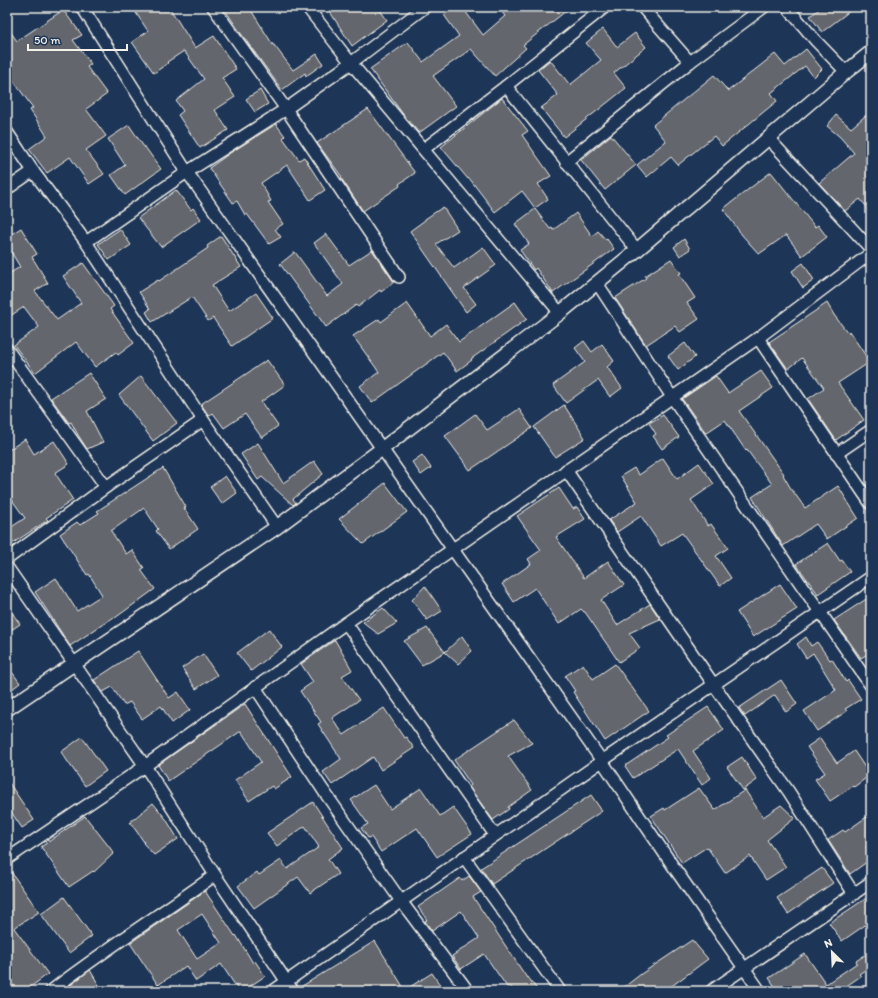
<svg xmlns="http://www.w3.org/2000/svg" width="878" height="998" font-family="Itim,sans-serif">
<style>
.building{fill:#64666d;stroke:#f4f1e8;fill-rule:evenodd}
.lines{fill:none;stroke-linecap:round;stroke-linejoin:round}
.minor-casing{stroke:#f4f1e8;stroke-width:14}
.tertiary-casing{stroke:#f4f1e8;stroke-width:16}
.minor{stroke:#1d3557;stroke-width:11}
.tertiary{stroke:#1d3557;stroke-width:13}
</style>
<rect width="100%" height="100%" fill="#1d3557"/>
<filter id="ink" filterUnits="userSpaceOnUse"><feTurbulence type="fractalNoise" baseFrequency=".025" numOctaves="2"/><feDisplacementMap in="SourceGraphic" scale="8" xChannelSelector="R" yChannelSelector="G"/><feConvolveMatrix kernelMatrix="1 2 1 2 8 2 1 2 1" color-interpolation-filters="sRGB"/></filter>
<g filter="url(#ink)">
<g class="building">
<path d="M132,7h37l26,41 19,-12 22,33 -14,9 13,19 -20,13 13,20 -28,18 -22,-33 5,-4 -7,-10 28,-22 -20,-28 -17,11 1,1 -14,10 -22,-31 16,-11z"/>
<path d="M223,7h26l24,38h1l19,25 24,-16 6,10 -17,12 -1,-3 -23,17 -40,-55z"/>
<path d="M337,7h41l9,13 -35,26 -22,-34z"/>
<path d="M455,7h7l21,28 22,-19 -7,-9h73l-48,38 3,3 -31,28 -24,-27 -38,27 23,30 -37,27 -14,-16 -35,-48 38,-27 15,20 36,-26 -15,-21z"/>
<path d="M822,7h33l-33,25 -12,-16z"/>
<path d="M63,10l19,25 -9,5 18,24 -4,3 20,27 -21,15 20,27 -20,14 18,24 -15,10 -19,-27 -23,16 -18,-24 18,-13 -17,-26 3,-2 -26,-36v-45l10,14z"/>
<path d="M603,29l14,18 18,-14 11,14 -32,26 12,15 -62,49 -23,-29 17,-13 -20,-25 12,-10 20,25 31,-25 -15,-17z"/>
<path d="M806,49l16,20 -8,8 -9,-11 -34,27 6,8 -55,45 -8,-10 -36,29 -7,-8 -24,20 -10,-12 29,-24 -13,-16 61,-50 14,16 47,-37 10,12z"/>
<path d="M260,90l8,14 -13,8 -9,-13z"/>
<path d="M502,98l26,33 -6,4 29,41 -13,8 10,15 -13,9 -13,-17 -27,21 -26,-34 -1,1 -27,-32z"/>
<path d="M368,109l47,64 -16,11 1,2 -37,25 -22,-33 1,-1 -25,-34z"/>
<path d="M871,111v37l-5,4 5,6v54l-11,-13 -15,12 -26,-28 35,-30 -14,-16 -13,-11 9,-11 15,13z"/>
<path d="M276,124l9,12 -2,2 16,22 5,-3 21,33 -15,10 -23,-35 -26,18 10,18 -3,1 15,22 -8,5 6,8 -12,7 -22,-30 -2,1 -8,-14 -4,2 -24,-35 21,-15z"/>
<path d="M129,125l15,22h1l16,22 -36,26 -14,-20 14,-10 -17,-26z"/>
<path d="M611,135l25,30 -31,25 -24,-30z"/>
<path d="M771,172l44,55 3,-2 9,12 -25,19 -16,-21 -27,19 -17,-19 -19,-26z"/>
<path d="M176,190l15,20 2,-2 8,11 -40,28 -23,-29z"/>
<path d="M443,207l15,23 -22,14 18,24 29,-21 13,18 -32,23 12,16 -10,8 -56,-81 15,-11v-1z"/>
<path d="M535,209l15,20 2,-1 1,2 23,-17 16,23 6,-5 8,9 1,-1 7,10 -61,44 -17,-25 -2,2 -14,-20 9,-6 -14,-20z"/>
<path d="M21,228l16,26 -5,3 16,26 -13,8 22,29 24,-17 -18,-27 20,-13 31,43 -4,3 24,34 -16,12 -2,-3 -21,15 -19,-25 -41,31 -21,-28 25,-18 -15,-20 -17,11v-43l13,-8 -13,-22v-8z"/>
<path d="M120,229l11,16 -22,15 -11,-16z"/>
<path d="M326,234l23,31 23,-15 22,32 -13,10 -1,-2 -22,17 -2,-2 -30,22 -46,-63 15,-12 32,44 16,-12 -29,-41z"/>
<path d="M221,236l20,31 -29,18 17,26 27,-18 17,25 -41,28 -19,-28 -5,3 -16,-24 -40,25 -6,-10 4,-3 -11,-17 19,-12 1,1 49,-33 -1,-2z"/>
<path d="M684,239l6,10 -10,7 -6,-9z"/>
<path d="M671,259l10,14 -2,1 16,24 -8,5 12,16 -19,13 -5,-6 -29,19 -31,-47 31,-20 -1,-2z"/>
<path d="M803,263l11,17 -11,8 -11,-17z"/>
<path d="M515,302l12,17 -56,40 1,1 -15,11 -14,-19 -71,51 -12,-17 19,-14 -26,-36 26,-17 2,3 26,-19 23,33 16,-12 13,18z"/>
<path d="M827,303l7,12 14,18 1,-2 21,31 -32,21 26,37 -28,20 -28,-41 16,-11 -22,-30 -14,11 -19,-27z"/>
<path d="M584,341l8,11 10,-8 12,17 -7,6 15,21 -12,9 -12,-17 -32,23 -13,-18 32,-23 -10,-14z"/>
<path d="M685,343l10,14 -17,13 -10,-14z"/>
<path d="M267,360l18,25 -24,17 17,24 -16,12 -17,-24 -21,14 -11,-15 -4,3 -8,-12z"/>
<path d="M761,371l12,17 -34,23 45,63 -1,1 7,12 15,21 33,-22 20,32 -31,21 -11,-15 -33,22 -31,-49 20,-13 -25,-34 -1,1 -21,-31 -19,13 -24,-34 34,-23 12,17z"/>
<path d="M89,373l17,26 -19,12 16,31 -16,7 -9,-14 -7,-13 -2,1 -18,-25z"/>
<path d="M141,376l36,47 -24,18 -34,-46z"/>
<path d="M564,405l21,33 -30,19 -21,-30z"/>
<path d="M519,409l13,19 -62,42 -25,-34 30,-22 12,16z"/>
<path d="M663,415l16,22 -17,12 -9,-13 3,-2 -7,-11z"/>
<path d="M25,439l9,15 20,-13 15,23 -14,9 18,27 -27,18 2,2 -41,27v-17l18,-12 -18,-25v-42z"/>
<path d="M258,443l25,40 31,-22 9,13 -30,25 3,4 -3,2 -31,-28 -4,3 -17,-26z"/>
<path d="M422,455l9,13 -10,7 -9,-13z"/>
<path d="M663,458l14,21 22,-16 15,21 -23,16 17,26 3,-2 17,24 -12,8 15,22 -11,8 -38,-53 -21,13 -20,-30 -24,16 -8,-12 28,-18 -16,-26 13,-8 5,7z"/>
<path d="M163,468l23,39 -2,1 14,21 -29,20 -13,-18 2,-2 -14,-21 -33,23 15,23 6,-4 12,18 -3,2 14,19 -40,29 -1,-1 -44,29 -35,-54 21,-14 21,33 25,-16 -13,-21 -2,1 -27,-41 17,-12 3,3 19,-12 -2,-2z"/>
<path d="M225,476l12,17 -15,11 -12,-17z"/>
<path d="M385,483l22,29 -44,32 -24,-25z"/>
<path d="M559,488l14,21 4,-2 8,12 -29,18 28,41 24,-17 16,24 -23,15 16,25 33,-21 10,15 -31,14 11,15 -21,14 -34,-50h-1l-3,-3 -22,15 -24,-36 -21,14 -12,-18 29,-20 -3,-5 13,-9 -24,-34z"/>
<path d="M828,543l12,18 2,-1 8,12 -32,22 -22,-30z"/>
<path d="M780,584l17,25 -44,28 -16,-25z"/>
<path d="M425,586l17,25 -15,9 -15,-20z"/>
<path d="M871,596v56l-10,6 -27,-38z"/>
<path d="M7,605l13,19 -13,9z"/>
<path d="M383,608l14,15 -19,11 -15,-12z"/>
<path d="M427,628l18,24 -23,13 -18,-24z"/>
<path d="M269,629l13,18 -31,24 -14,-18z"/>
<path d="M462,636l10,15 -14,13 -13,-12z"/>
<path d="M806,637l5,9 6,-4 13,18 2,-1 14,23 2,-2 13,19 -16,10 2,2 -30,20 -13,-20 32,-21 -23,-37 -7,5 -9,-14z"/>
<path d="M335,640l17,30 -10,6 17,24 -27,18 12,17 40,-27 20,30 2,-1 8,11 -33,22 -8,-13 -41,28 -9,-13 18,-13 -23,-35 3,-2 -21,-31 13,-9 -12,-18z"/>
<path d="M138,651l31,47 9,-6 12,18 -18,13 -11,-17 -19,13 -12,-17 -6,3 -12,-18 -9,5 -9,-12z"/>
<path d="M203,654l14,21 -21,14 -14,-21z"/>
<path d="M583,664l10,15 22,-15 34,47 -44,30 -32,-49 2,-1 -10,-15z"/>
<path d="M7,665l13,18 -13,10z"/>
<path d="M781,680l16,24 -11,8 -11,-17 -30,21 -6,-8z"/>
<path d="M245,704l47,73 -18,12 -2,-3 -23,15 -14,-21 26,-18 -20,-31 -73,50 -10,-16z"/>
<path d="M708,707l16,23 -31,21 18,27 -9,7 -24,-36 -45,29 -8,-12 43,-29 -2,-2z"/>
<path d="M514,720l18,23 -24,13 24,34 -24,17 1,2 -16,11 -24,-33 2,-2 -17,-25z"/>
<path d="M82,737l24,34 -21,15 -24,-34z"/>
<path d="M820,738l17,25 17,-12 16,24 -16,12 -1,-1 -23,15 -15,-22 10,-6 -18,-26z"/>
<path d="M742,757l15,23 -14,10 -16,-23z"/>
<path d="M7,780l27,40 -12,8 -15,-22z"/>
<path d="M374,785l16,24 31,-21 19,28 13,-9 19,27 -35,23 -20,-29 -36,24 -10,-15 -3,1 -7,-10 7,-4 -17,-24z"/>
<path d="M699,788l16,22 30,-20 18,27 18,-12 14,13 -28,22 19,27 -20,13 -16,-24 -25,17 -18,-26 -25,16 -31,-47 13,-8 1,2z"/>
<path d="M591,795l11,16 -110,73 -11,-16z"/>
<path d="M313,802l30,46 -15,11 10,15 -28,19 -12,-16 -44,31 -16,-22 19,-14 2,3 22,-15 6,9 32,-22 -14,-21 -28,20 -10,-13z"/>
<path d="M153,803l13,16 12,20 -24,16 -11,-12 1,-1 -14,-20z"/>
<path d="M871,814v30l-5,3 5,7v5l-21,15 -22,-34 15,-10 2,2z"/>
<path d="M85,816l29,37 -20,19 -1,-1 -24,16 -28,-40z"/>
<path d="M7,866l32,46 -25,16 34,46 -23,17h-8l-10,-13z"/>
<path d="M822,868l11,15 -45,31 -11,-16z"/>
<path d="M469,876l12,16 -8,5 54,81 1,-1 10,14h-24l-4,-5 -3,1 -23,-33 -23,15 -9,-13 27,-18 -18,-27 -29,20 -7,-10 2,-1 -9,-13 42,-29 2,3z"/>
<path d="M205,891l30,45 1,-1 17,28 2,-2 10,15 -22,15h-4l-18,-27 -25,17 -10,-15 -28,19 -28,-42zM202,914l19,29 -24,16 -19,-29z"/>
<path d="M871,895v26l-29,20 -13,-18z"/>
<path d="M64,897l28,39 -23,17 -28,-39z"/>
<path d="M692,940l16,19 -43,32h-46l22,-17z"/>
<path d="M375,941l30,49 27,-17 12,18h-144l-1,-3z"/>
<path d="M871,951v15l-12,8 2,2 -22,15h-61l-9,-13 36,-24 21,30 31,-21 -1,-2z"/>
<path d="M90,970l10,17 -6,4h-31z"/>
</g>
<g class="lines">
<g class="minor-casing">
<g id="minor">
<path d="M82,7l105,165 415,589 73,108 85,122"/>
<path d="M213,7l73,102 113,168"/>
<path d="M307,7l44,56 209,250"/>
<path d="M642,7l48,55"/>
<path d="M787,7l29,34 30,31"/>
<path d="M506,86l131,164"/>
<path d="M7,132l26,39 53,71 117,178 74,107"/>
<path d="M769,139l102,110"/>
<path d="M424,149l82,-63 99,-79"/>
<path d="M566,162l124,-100 74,-55"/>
<path d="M7,189l26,-18"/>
<path d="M86,242l101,-70 99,-63 65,-46 74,-56"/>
<path d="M597,283l75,114 199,289"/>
<path d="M758,338l113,166"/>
<path d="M7,349l99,138"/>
<path d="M836,454l35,-24"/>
<path d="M566,470l148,215 75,107 65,102"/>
<path d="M7,559l99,-72 97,-67"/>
<path d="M7,567l138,199 70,109 78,116"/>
<path d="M346,623l149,212"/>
<path d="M255,687l68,103 78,111 67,90"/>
<path d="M464,857l96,134"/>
<path d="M7,859l138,-93 201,-143 412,-285 113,-85"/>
<path d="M51,991c53,-41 110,-77 164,-116"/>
<path d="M273,991l329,-230 269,-184"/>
<path d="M711,991l160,-109"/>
</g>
</g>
<g class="tertiary-casing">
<path id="tertiary" d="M7,709l270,-182 106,-79 177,-135 77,-63 209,-178 25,-20"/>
</g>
<use href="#minor" class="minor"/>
<use href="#tertiary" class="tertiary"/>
</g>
</g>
<rect width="878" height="998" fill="none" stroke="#1d3557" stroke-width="24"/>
<rect x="12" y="12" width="854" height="974" fill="none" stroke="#f4f1e8" stroke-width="1.5" filter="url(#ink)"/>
<g transform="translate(832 952) rotate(336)" stroke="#1d3557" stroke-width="3" paint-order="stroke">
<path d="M0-3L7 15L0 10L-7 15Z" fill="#f4f1e8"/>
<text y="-6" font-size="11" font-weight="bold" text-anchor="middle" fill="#f4f1e8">N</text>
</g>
<path d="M28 44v6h99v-6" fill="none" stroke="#f4f1e8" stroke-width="2"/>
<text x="34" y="44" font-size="12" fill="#f4f1e8" stroke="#1d3557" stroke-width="3" paint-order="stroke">50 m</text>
</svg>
